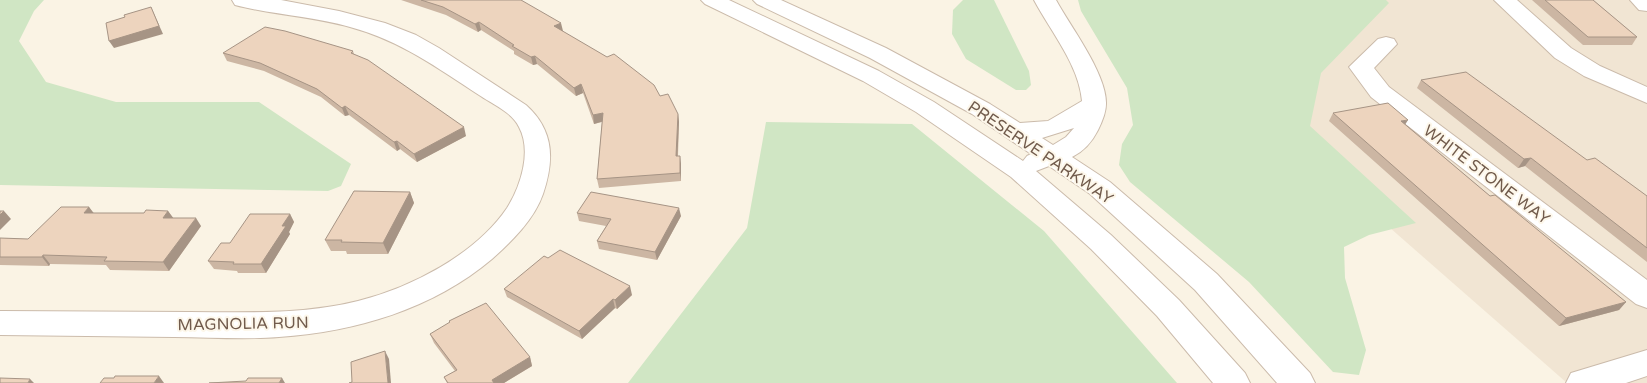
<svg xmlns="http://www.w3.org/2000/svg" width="1647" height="383" font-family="'Varela Round',sans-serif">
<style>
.residential{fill:#f1e5d3}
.green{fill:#d0e6c4}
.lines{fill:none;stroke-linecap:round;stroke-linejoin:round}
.minor-casing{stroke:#cbbbab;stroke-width:2}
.minor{fill:#fff;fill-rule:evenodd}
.wall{fill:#ccb6a3}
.shaded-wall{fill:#a69485}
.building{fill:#edd4be;stroke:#a69485}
.labels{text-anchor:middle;stroke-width:4;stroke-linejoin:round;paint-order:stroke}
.street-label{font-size:16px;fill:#715b4c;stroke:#fdf7ea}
</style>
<rect width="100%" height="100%" fill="#faf3e4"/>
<path class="residential" d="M1367,0h280v383h-80l-299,-262z"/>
<g class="green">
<path d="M0,0h44l-10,11 -15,30 27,41 70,20h143l92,62 -10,22 -13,5 -328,-6z"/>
<path d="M963,0h31l35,71 2,14 -5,5h-10l-50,-31 -14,-25 1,-24z"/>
<path d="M1078,0h308l3,3 -68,70 -11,53 106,97 -47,12 -25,12 1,31 21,72 -7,25 -26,-3 -84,-90 -119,-100 -11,-17 3,-21 11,-19 -6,-37 -46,-77z"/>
<path d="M766,122l146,2 132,107 133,152h-549l119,-155z"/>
</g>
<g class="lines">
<g class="minor-casing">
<g id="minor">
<path d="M232,0h49l58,11 46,12 31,12 23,13 87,57c29,26 28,56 17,89 -9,26 -32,48 -51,65 -59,50 -137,73 -213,78 -35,3 -70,0 -105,0 -58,-1 -116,-1 -174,-2v-24c63,0 126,1 189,1 57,0 113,3 169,-11 53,-13 118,-47 149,-93 14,-22 25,-57 12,-81 -7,-15 -27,-23 -40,-32 -43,-28 -78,-54 -129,-68 -38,-11 -77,-12 -115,-22z"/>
<path d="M701,0h28l150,71 55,31 89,59 4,-5 4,-2 -59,-40 -102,-56 -113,-54 -4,-4h28l105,48 104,56 30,19 28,-2 34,-20c-3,-36 -31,-69 -48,-101h22c14,26 51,74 50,104 0,8 -4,18 -8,26 -6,12 -14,21 -26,27l38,25 107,92 93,99 5,10h-38l-82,-93 -105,-96 -41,-28 -13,5 75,64 68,65 66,73 5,10h-37l-56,-67 -66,-67 -80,-72 -95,-65 -53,-31 -158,-77zM1074,128l-8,9 -13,8 -11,-7z"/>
<path d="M1494,0h23l54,48 29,18 47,21v16l-63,-27 -29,-18z"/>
<path d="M1630,0h17v11l-8,-1z"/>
<path d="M1386,37l8,2 3,5 -23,24 15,19 258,193v28l-11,-4 -265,-207 -22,-30 29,-28z"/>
<path d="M1647,350v26l-21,7h-60l5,-10z"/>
</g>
</g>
<use href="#minor" class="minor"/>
</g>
<g class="wall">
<path d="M401,0h120l42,31h-1l98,65 18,18 1,8 -1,34 3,8v17l-82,7 -2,-9 5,-57 -8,2 -11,-31 -7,3 -39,-32 -4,1 -19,-11v-3l-33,-21 -3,2 -32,-17z"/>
<path d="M1532,0h61l44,37 -5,8h-49z"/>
<path d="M353,51l1,3 112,82 -49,26 -17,-13 -3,2 -48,-36 -4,1 -24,-19 -57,-26 -37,-10 -4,-8z"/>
<path d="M1421,80l166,80 60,36v66l-122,-96 -7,2 -101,-80z"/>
<path d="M1333,113l72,11 85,72 136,106 -7,8 -60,16 -230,-205z"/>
<path d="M410,192l4,11 -26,51h-41l-1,-3h-15l-6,-11z"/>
<path d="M89,207l4,6h51l24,-2 5,7 28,8 -32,45 -59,-1 -4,-5 -56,-1 -1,2 -49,-1v-27l28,1z"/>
<path d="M577,213l104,3 -24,44 -58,-11 -2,-8 9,-15 -27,-5z"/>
<path d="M290,214l4,8 -5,10 1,2 -24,39h-28l-1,-2 -23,-2 -6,-8 22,-18z"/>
<path d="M548,258l84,37 -15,14 -2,-1 -33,31 -75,-42 -3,-8z"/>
<path d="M430,334l100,23 2,9 -28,17h-57l-3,-6 11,-6 -21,-28z"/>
</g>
<g class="shaded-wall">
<path d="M151,7l12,27 -49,14 -5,-7z"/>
<path d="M479,22l2,8 -3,2 -3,-8z"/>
<path d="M561,23l2,8 -7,3 -2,-8z"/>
<path d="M535,56l2,8 -4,1 -2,-8z"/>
<path d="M581,84l2,9 -7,3 -2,-8z"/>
<path d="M345,106l4,9 -4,1 -3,-8z"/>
<path d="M603,113l1,8 -10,3 -1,-9z"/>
<path d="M678,114l1,8 -2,42 -1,-8z"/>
<path d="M1408,120l-5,8 -2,-7z"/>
<path d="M464,127l2,9 -49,26 -3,-8z"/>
<path d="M397,141l3,8 -3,2 -3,-9z"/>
<path d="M680,156l1,8v17l-1,-8z"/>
<path d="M1531,158l-6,8 -7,2 6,-9z"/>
<path d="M410,192l4,11 -26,51 -5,-11z"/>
<path d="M89,207l7,9 -12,-3z"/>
<path d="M679,208l2,8 -24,44 -2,-8z"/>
<path d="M4,211l7,8 -11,11v-15z"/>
<path d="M168,211l6,8 -11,-1z"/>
<path d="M290,214l4,8 -5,10 1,2 -24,39 -5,-9 21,-38z"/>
<path d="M196,218l5,8 -32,45 -6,-9z"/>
<path d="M43,255l7,9 -1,2 -7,-9z"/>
<path d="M630,286l2,9 -15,14 -2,-9z"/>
<path d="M613,299l2,9 -33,31 -3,-8z"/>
<path d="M1626,302l-7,8 -60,16 7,-8z"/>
<path d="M385,351l4,8 2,24h-3z"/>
<path d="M530,357l2,9 -28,17h-11l-1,-3z"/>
<path d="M159,376l5,7h-10z"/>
<path d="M282,378l3,5h-6z"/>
<path d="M30,379l4,4h-6z"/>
</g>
<g class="building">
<path d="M421,0h100l40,23 -7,3 53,31 7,-3 40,31 6,11 8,-2 10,20 -2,42h4v17l-83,6 6,-66 -10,2 -12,-31 -7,4 -39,-32 -4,1 -19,-11 2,-1 -35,-23 -4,2 -32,-17z"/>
<path d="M1545,0h48l44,37h-49z"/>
<path d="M151,7l8,19 -50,15 -3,-18 19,-6 -1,-2z"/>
<path d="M265,27l20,4 68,20 -2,2 17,7 96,67 -50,27 -17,-13 -3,1 -49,-36 -3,2 -25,-19 -57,-26 -37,-10z"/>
<path d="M1466,72l121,88 8,-2 52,38v52l-116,-90 -7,1 -103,-79z"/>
<path d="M1388,103l20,17 -7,1 89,75 5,-1 131,107 -60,16 -233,-205z"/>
<path d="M354,191l56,1 -27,51 -42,-1 1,-2h-17z"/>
<path d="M591,192l88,16 -24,44 -58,-11 14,-22 -34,-6z"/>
<path d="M61,207h28l-5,6h60l2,-3 22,1 -5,7h33l-33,44 -59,-1 3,-4 -64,-2 -1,2h-42v-19l28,1z"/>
<path d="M0,211h4l-4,4z"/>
<path d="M250,214h40l-8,12h4l-25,38h-28l1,-2 -26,-1 13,-18h9z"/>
<path d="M560,250l70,36 -15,14 -2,-1 -34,32 -75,-42 40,-33 4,2z"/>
<path d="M486,303l44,54 -38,23 2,3h-46l-4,-6 13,-7 -27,-36 20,-12 -1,-1z"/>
<path d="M385,351l3,32h-39l3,-1 -1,-20z"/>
<path d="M115,376h44l-5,7h-54l4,-5h10z"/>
<path d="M0,378l30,1 -2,4h-28z"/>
<path d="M248,378h34l-3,5h-70l37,-2z"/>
</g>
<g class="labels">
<g class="street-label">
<text transform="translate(1041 152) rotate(34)" y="6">PRESERVE PARKWAY</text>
<text transform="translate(1487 174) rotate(37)" y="6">WHITE STONE WAY</text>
<text transform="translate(243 323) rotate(-1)" y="6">MAGNOLIA RUN</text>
</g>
</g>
</svg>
